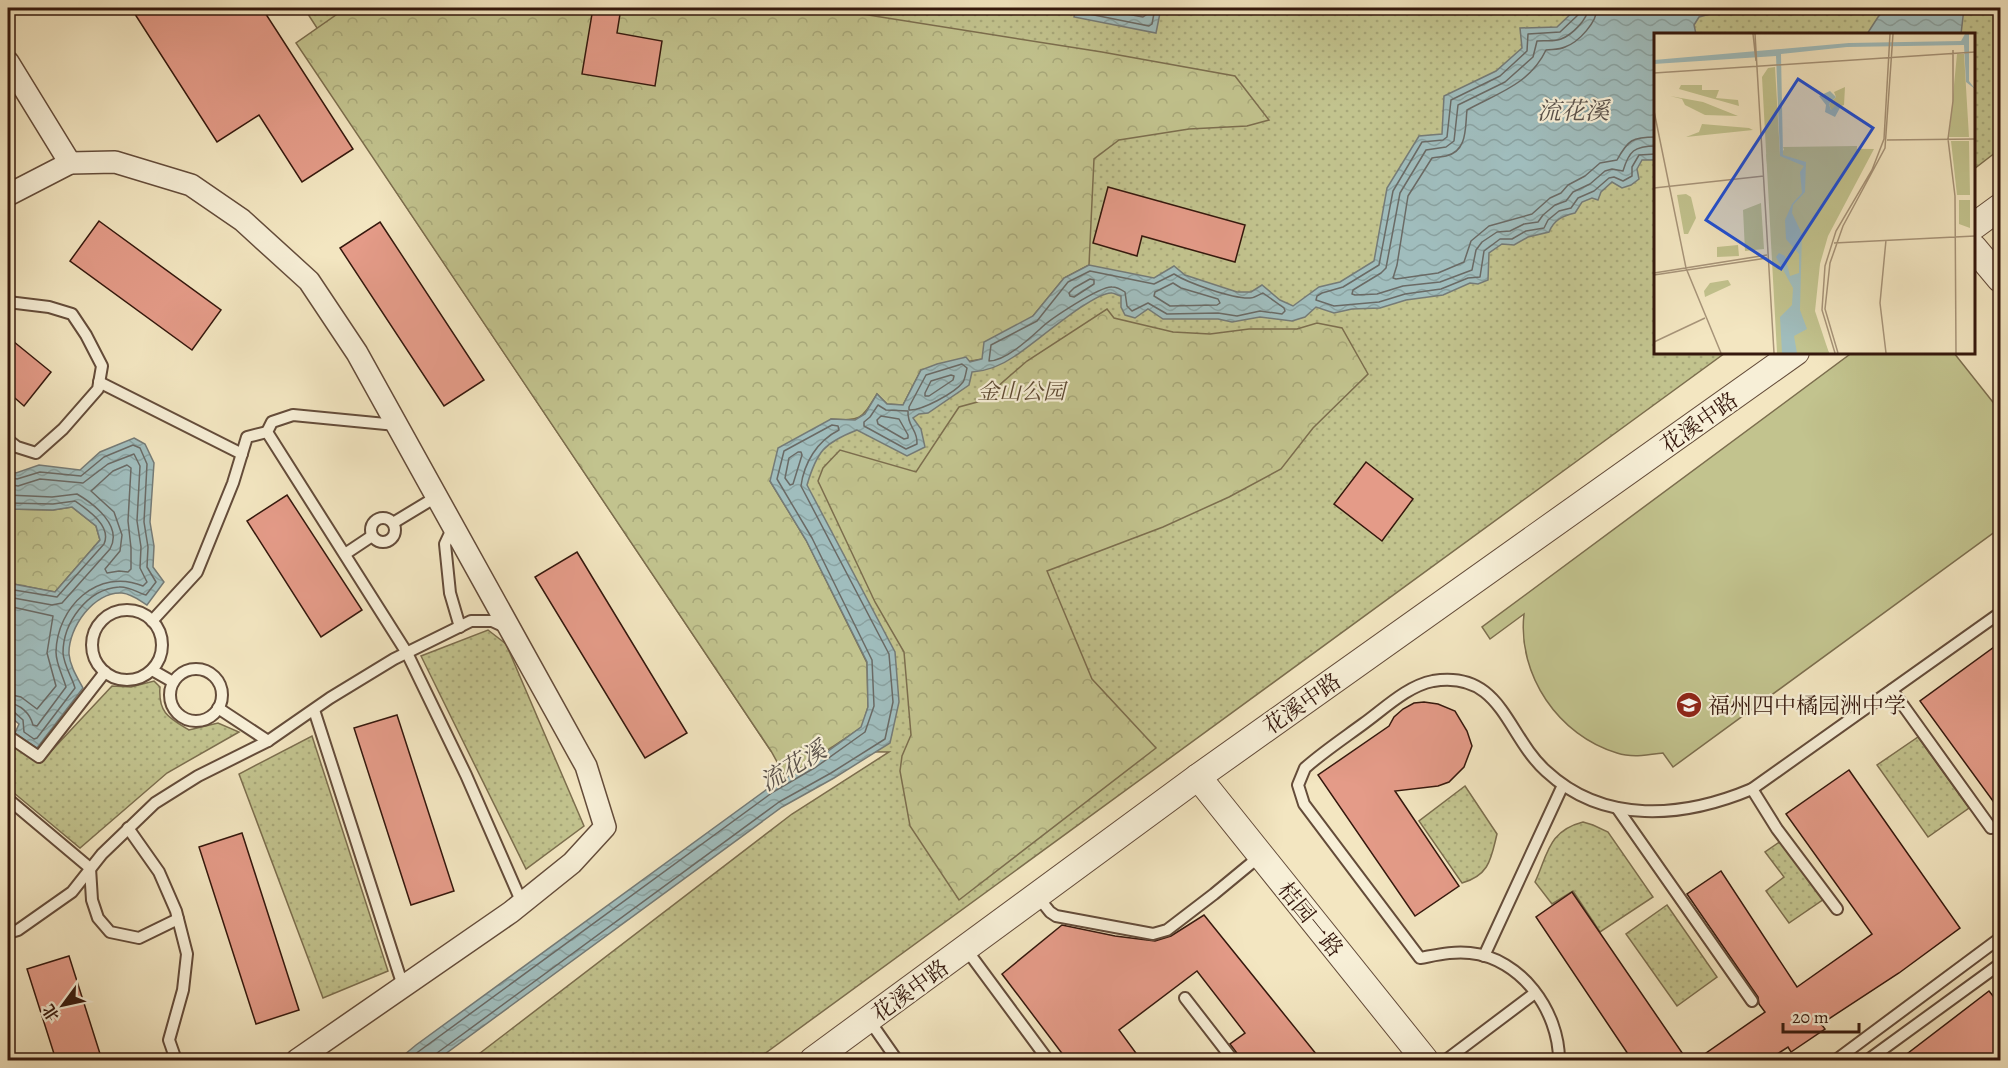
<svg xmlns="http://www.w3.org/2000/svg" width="2008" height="1068" font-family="Alegreya,'Noto Serif SC',serif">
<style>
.grass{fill:url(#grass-dots);stroke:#7c6e4e;stroke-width:1.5}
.forest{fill:url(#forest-crowns);stroke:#7c6e4e;stroke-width:1.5}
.garden{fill:#c2c38e;stroke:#7c6e4e;stroke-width:1.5}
.water{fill:url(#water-waves);stroke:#757b77;stroke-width:1.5}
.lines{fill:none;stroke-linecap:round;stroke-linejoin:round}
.shore{stroke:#6a6a65;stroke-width:1.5}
.building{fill:#e49b88;stroke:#35180d;stroke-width:1.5}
.service-casing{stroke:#644c3a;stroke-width:14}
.minor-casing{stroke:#644c3a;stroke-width:24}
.tertiary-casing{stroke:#644c3a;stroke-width:28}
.service{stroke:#f7efd7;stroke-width:10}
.minor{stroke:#f7efd7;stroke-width:21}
.tertiary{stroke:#f7efd7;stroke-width:26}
.labels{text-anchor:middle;stroke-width:4.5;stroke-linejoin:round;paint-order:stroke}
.park-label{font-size:22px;font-style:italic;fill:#5f4b34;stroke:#f7efd7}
.street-label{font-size:22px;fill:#35180d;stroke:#f7efd7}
.poi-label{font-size:22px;fill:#35180d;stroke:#f7efd7;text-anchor:start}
.water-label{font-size:24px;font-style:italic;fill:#5a524b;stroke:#f7efd7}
.inset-road{fill:none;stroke:#a79479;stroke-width:1.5}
.view{fill:#1d4ed8;fill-opacity:0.15;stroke:#1d4ed8;stroke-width:3}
.inset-edge{fill:none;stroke:#35180d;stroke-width:3}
</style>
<defs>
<pattern id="grass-dots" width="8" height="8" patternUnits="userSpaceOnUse" patternTransform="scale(1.5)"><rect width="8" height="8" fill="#c2c38e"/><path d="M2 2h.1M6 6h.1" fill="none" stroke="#a7a779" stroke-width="1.8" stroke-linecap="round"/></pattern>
<pattern id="forest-crowns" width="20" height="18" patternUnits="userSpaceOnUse" patternTransform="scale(1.5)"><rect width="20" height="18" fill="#c2c38e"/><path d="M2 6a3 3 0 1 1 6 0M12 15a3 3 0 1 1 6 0" fill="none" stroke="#a7a779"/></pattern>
<pattern id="water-waves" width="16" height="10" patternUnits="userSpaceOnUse" patternTransform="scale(1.5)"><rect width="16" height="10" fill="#a0bdbd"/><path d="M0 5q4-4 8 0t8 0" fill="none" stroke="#8aa2a1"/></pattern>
</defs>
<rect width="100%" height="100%" fill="#f3e6c1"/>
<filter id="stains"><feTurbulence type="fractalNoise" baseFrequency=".00333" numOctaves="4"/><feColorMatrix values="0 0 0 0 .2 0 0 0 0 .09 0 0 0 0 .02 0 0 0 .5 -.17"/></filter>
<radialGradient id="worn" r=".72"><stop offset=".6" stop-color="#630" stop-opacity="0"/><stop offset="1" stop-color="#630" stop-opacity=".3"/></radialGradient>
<g class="grass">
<path d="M304,8h1696v141l-26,20v-135h-318v318l69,1 -969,707h-285l321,-246 97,-62 -118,-1 -386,-576 19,-13z"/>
<path d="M488,630l18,14 78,182 -58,43 -105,-213z"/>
<path d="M154,681l6,6c-2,26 9,31 29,43l29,-7 21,9 -72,41 -87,75 -72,-60v-47l32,22 72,-77 19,1z"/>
<path d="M312,736l76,235 -65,27 -84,-224z"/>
<path d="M1918,737l51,71 -41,29 -51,-72z"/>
<path d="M1465,786l32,48c-6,24 -7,41 -35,49l-43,-62z"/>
<path d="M1583,822l10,3 15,7 45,65 -53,35 -27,-41 -21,13 -17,-22c13,-28 13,-51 48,-60z"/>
<path d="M1781,841l43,58 -35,24 -23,-32 18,-14 -19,-25z"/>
<path d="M1667,905l50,72 -40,29 -51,-72z"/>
</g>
<g class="forest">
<path d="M346,8h478l278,44 133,24 34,44 -22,6 -58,3 -70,11 -25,19 -5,106 -25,13 -31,38 -51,43 -61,11 -18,35 -16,-1 -10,-10c-16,26 -16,27 -46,25l-61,62 36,59 61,123 1,44 -6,20 -76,51 -15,-27 -475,-708z"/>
<path d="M1107,309l7,9 59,14 37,2 39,-5h48l20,-6 25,5 26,46 -55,54 -32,41 -52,28 -66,30 -116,44 45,108 64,69 -197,152 -49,-74 -10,-55 2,-15 9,-21 -7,-83 -29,-50 -57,-121 5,-13 17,-18 76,22 43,-65 22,-6 46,-40z"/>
<path d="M72,507l24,19 4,14 -45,52 -47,-9v-74l45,1z"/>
</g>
<path class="garden" d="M1853,352l101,1 46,58v117l-327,239 -10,-14c-15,2 -31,5 -46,0 -58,-17 -100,-78 -93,-139l-34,25 -8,-12z"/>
<g class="water">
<path d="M1076,8h85l-5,25 -82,-16z"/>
<path d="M1577,8h138l-5,6 -11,3 -5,8 2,9h-40l-1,126h-13l-5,9 2,10 -8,6 -9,3 -10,-6 -11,10 -3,8 -6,-2 -10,4 -7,11c-13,3 -21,7 -26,19l-21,5 -14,8 -12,-1 -13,9 -1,27 -10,4 -8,-1 -27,12 -37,5 -26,8 -28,1 -18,4 -18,-6 -11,10 -13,4 -32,-4 -28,5 -14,-3h-55l-15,-10 -13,9 -10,-3 -4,-8v-11c-1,0 -8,-3 -9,-3 -18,-2 -79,52 -97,63 -13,9 -27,15 -43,16l-3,13 -41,28 -9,1 -6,4 8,11 4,18 -18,9 -50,-26c-33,13 -40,21 -50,55l88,167 4,50 -9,41 -56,35 -52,29 -345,253h-39l18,-15 354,-258 43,-25 48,-35 7,-20 -1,-45 -61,-122 -36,-59 8,-33 53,-29 24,1 10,-6 12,-20 10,10 16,1 18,-35 16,-6 29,-7 4,5 12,-3 2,-17 49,-26 31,-38 25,-13 65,13 20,-12 11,9 52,17h14l11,-7 18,15 13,6 26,-19 21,-5 34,-21 13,-73 32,-52 23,-2 2,-38 52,-25 26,-23 -2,-20 37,-1z"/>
<path d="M1886,8h78l-3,26h-94l11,-17z"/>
<path d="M134,438l11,6 9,19 -4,59 4,24 -1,21 11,15 -17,23c-8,-5 -15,-11 -25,-12 -28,-2 -54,35 -53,61 1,12 8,23 14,34l-46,60 -22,-15 4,-9 -11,-9v-132l47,9 45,-52 -4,-14 -24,-19 -19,3 -45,-1v-39l8,3 23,-8 41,5 20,-18z"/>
</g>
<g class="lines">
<g class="shore">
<path d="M1082,8l2,5 65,13 3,-2 3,-16"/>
<path d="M1095,8l48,9 3,-2 2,-7"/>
<path d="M1581,8l-2,6 -19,18 -32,2 -1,17 -27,25 -49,24 -4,37 -4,3 -21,2 -29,49 -14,74 -36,22 -21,6 -5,3 -1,4 18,6 45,-4 26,-8 36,-5 27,-11 12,-1 4,-26 16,-12h12l14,-8 18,-3 4,-8 11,-9 12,-3 7,-10 16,-7 15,-13 5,-1 9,4 9,-5v-9l7,-12 17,-1"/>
<path d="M1588,8c0,11 -16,27 -27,31 -7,3 -16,1 -24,2l-4,16 -28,25 -47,23 -4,36 -8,6 -20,3 -26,43 -14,75 -5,5 -28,17 -1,4 3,1 22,-1 26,-8 37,-4 32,-12 4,-20 6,-8 15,-10 13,-1 14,-7 14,-2 5,-7 12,-10 11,-4 7,-9 17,-8 15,-13 7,-2 11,2c6,-20 11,-25 33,-25"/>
<path d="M1597,8c0,14 -18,34 -32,39 -6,3 -13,2 -19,3 -16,34 -48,43 -79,60 -2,17 1,41 -21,46 -4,1 -10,1 -14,2l-24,38 -11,69 -4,13 3,1 42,-6 26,-11 7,-21 18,-15 43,-12 18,-16 11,-5 7,-8 17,-9 15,-13 17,-3c11,-20 15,-23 39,-23"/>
<path d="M1090,271l64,13 20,-10c14,9 59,25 76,24 5,0 8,-3 13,-5l21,15 1,3 -3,3 -22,-3 -23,5 -19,-3 -51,1 -19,-11 -16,8 -5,-5 -2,-14c-3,-2 -8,-5 -13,-5 -12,-1 -62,32 -72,42 -12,11 -35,32 -51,32l2,-16 46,-24 31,-39z"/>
<path d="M1090,279l4,1v4l-20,13 -4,-1 -1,-3 5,-5z"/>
<path d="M1173,283l8,5 37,11 2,4 -3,2 -47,1 -16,-10 1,-4z"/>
<path d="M962,364l5,4c-1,4 -2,11 -4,14 -8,11 -42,29 -54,28v-3l17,-32z"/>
<path d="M951,375l3,1 -1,4 -24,16h-4v-3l6,-12z"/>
<path d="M878,405l8,5 22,1c-1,16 10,18 9,33l-11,5 -42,-23v-4l6,-5z"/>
<path d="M881,416l18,3 9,16v3l-4,1 -26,-15 -1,-4z"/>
<path d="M798,452h3l1,3 -9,29 -3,1 -5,-7 4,-20z"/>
<path d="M127,465l4,3 -3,53 3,27v21l-3,3 -9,-1 -12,2 -2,-4 15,-18 2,-16 -8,-23 -23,-21 22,-20z"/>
<path d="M8,477l9,2 23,-7 41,4 23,-19 29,-12 7,3 7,16 -3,58 4,25 -1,20 9,15 -10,13c-8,-2 -17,-9 -27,-8 -32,2 -56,36 -56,66 1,13 9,24 12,35l-38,50 -3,1 -10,-7 -1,-12 -10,-9h-5"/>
<path d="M8,484l10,2 22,-7 43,4 25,-19 26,-10 6,12 -3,55 4,26 -1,21 7,14 -4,4c-45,-19 -86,21 -87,66 0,12 7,24 10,35l-29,39 -4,-1c-3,-12 -13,-21 -25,-22"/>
<path d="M8,495l44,2 25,-3c17,10 46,32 33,55l-48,54 -10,2 -44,-8"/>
<path d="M8,503l45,1 22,-3c13,9 37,25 29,43l-47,53 -49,-8"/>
<path d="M8,606l45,10 -6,37 9,33 -19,23 -16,-12 -13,-3"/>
<path d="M407,1060l366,-268 43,-25 49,-35 9,-26 -2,-46 -60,-122 -35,-59 7,-28 48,-26 6,1 1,4c-22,11 -35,33 -38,56l88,168 4,48 -8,37 -54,34 -52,29 -342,251 -3,7"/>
</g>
</g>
<g class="building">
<path d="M131,8h131l91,141 -51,33 -43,-67 -42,27z"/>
<path d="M593,8h28l-4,25 45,8 -7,45 -73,-12z"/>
<path d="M1108,187l137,38 -10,37 -93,-26 -5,20 -44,-13z"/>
<path d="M99,221l122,89 -29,40 -122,-89z"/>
<path d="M380,222l104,158 -40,26 -104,-158z"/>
<path d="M8,337l43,35 -27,34 -16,-14z"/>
<path d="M1366,462l47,37 -31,42 -48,-37z"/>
<path d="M287,495l75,115 -41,27 -74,-116z"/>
<path d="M577,552l110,181 -42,25 -110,-181z"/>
<path d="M2001,642v170l-81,-111z"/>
<path d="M1424,702l14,2 17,7 12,20 5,15 -8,21 -15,15 -11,4 -43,5 64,95 -44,30 -97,-141 71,-49 5,-9 9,-8 11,-6z"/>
<path d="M397,715l57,176 -43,14 -57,-177z"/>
<path d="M1849,770l111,158 -61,45 -78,51 4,5 -34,23 -3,-5 -20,13h-72l69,-48 -6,-8 -1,-7 -71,-103 34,-23 76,116 75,-53 -86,-120z"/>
<path d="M242,833l57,177 -43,14 -57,-177z"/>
<path d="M1572,892l115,168h-55l-96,-143z"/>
<path d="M1204,915l117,145h-79l-12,-16 15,-11 -48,-62 -78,59 22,30h-74l-65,-86 60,-49 53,11 40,5 16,-5z"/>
<path d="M69,956l33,104h-46l-29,-91z"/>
<path d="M1989,991l12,15v54h-102z"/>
</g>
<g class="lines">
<g class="service-casing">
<g id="service">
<path d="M8,302l41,5 23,7 14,21 16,31 -4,23 -35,40 -27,24 -19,-6 -9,-7"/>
<path d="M99,382l143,72"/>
<path d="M396,425l-103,-10 -21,7 -5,10 140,221 59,122 56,128"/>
<circle cx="383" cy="530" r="12"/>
<path d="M393,523l43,-26"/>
<path d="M453,527l-8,17 5,49 10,34"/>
<path d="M345,554l27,-18"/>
<circle cx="127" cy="645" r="35"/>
<path d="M152,621l45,-49 36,-89 14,-46 20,-5"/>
<circle cx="196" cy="695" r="26"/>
<path d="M152,670l21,12"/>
<path d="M1892,690l99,138"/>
<path d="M218,708l50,33"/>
<path d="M314,710l89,276"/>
<path d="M8,736l31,21 66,-85"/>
<path d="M1752,789l25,40 60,80"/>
<path d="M8,799l82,69 2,32 6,18 12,14 29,6 39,-19"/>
<path d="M1617,808l135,193"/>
<path d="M128,828l31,44 17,39 11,43 -4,36 -14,50 7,20"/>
<path d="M1038,897l12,15 6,4 97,18 14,-4 47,-36 46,-38"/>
<path d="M8,933l10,-3 54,-38 30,-38 53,-51 43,-27 70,-35 62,-43 64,-39 77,-38h21l13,6"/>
<path d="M966,949l82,111"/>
<path d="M1484,956l79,-171"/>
<path d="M1185,998l48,62"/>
<path d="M869,1020l28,40"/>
<path d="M1446,1060l89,-67"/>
<path d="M1559,1060c0,-49 -38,-102 -89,-107 -17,-2 -33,2 -50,5l-116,-154 -6,-19 7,-17c18,-16 39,-30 58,-44 21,-15 44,-38 70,-43 69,-11 73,54 113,90 58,54 137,47 206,18l248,-176"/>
<path d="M1836,1060l164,-122"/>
<path d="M1868,1060l132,-96"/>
</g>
</g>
<g class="minor-casing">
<g id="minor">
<path d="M8,62l62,101 -62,32"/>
<path d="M70,163l45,-1 76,23 51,35 67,61 48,72 229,413 19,61 -33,36 -61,49 -214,148"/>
</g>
</g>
<g class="tertiary-casing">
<g id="tertiary">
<path d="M1974,226l26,-19"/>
<path d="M1974,248l26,31"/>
<path d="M1198,777l227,283"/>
<path d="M813,1060l385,-283 598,-425"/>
</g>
</g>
<use href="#service" class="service"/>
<use href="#minor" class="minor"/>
<use href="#tertiary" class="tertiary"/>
</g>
<defs>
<g id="school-disc" transform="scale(1.35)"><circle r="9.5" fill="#8f2418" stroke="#f7efd7"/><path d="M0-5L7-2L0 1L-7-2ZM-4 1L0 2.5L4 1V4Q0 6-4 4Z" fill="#fff"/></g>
</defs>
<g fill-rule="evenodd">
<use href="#school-disc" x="1689" y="705"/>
</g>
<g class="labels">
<g class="park-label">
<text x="1021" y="399">金山公园</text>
</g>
<g class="street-label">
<text transform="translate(1699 422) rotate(-35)" y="8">花溪中路</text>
<text transform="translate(1302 703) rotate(-35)" y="8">花溪中路</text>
<text transform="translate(1311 919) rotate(51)" y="8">桔园一路</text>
<text transform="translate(910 990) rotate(-36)" y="8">花溪中路</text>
</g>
<g class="poi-label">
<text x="1708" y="713">福州四中橘园洲中学</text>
</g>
<g class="water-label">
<text x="1573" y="119">流花溪</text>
<text transform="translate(793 766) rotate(-31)" y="8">流花溪</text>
</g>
</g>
<g transform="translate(1654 33)">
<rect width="321" height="321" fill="#f3e6c1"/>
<path d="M121,34l5,88 5,-7 89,1 -46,87 -8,28 -5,47 14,42h-52l-15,-276 6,-9zM48,52v5h17l-3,8 22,2 1,6 -60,-17 2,-4zM16,63l33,6 35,14 -33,-1 -20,-10 -3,-6zM48,91l47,4 4,2 -67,7 13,-5zM305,167h11v28l-11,-4zM74,247l3,5 -26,12 -1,-6 6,-8z" fill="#c2c38e"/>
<path d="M303,21h7l5,83h-20zM191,54l-1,18 -13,5 -2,-6 7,-7 -2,-5zM297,108h18l1,54h-13zM203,113l-2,30 -19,8 -29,28 5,-12 -7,-8 -1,-32 -17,-2 -4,-11zM112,121l37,10 -5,7 3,20 -12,16h-5l-2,-11 3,-21h-17zM165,181l10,8 -13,14 -5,-13zM156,280l2,19 10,4 7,17h-31l-4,-13 4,-7 9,-1 -3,-17z" fill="#c2c38e"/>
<path d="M32,161l5,3 5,21 -8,16h-4l-7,-39zM107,170l3,46 -19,2 -2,-41zM84,212l1,11 -22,1v-10z" fill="#c2c38e"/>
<path d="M311,1h4v47l6,8 -9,-7 -2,-37 -117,2 -66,7 2,101 23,7 -1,30 -12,13 -1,8 10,21 -2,76 7,19 -13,7 3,17h-15l-2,-36 12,-12 1,-17 -17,-31 3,-4 6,3 5,20 9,-3v-19l-13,-15 -1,-19 7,-16 10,-11 -2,-21 4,-6 -24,-10 -4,-100 -122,8v-4l195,-17 112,-2zM176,58l6,6 -7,7 2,6 7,-7 3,3 -6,11 -10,-5 1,-7 -7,-9z" fill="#a0bdbd"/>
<path class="inset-road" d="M99,1l3,27M101,1l19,319M299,17v51l-5,38 7,57 1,157M0,40l321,-21M0,78l32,157 35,85M233,107l88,-1M0,155l110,-12M180,210l141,-7M0,240l113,-18M0,242l113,-17M0,309l51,-24M181,320l-13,-43 3,-44 11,-35 36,-61 12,-31 6,-105M184,320l-13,-44 5,-46 13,-37 42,-78 8,-114M232,320l-6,-50 6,-63"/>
<path class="view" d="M144,46l75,49 -92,141 -75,-49z"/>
<rect width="321" height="321" class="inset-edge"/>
</g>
<rect width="2008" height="1068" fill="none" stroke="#f3e6c1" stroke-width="30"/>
<rect x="9" y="9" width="1990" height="1050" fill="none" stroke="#35180d" stroke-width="3"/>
<rect x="15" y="15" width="1978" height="1038" fill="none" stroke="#35180d" stroke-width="1.5"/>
<g transform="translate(63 1005) rotate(237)" stroke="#f7efd7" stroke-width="4.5" paint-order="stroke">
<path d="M0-4.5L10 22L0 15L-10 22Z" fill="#35180d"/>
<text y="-9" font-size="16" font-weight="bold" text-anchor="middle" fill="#35180d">北</text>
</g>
<path d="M1783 1023v9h76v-9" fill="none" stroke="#35180d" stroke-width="3"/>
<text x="1792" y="1023" font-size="18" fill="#35180d" stroke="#f7efd7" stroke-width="4.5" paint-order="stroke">20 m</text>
<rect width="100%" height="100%" filter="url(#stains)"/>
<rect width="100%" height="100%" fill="url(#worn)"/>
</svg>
